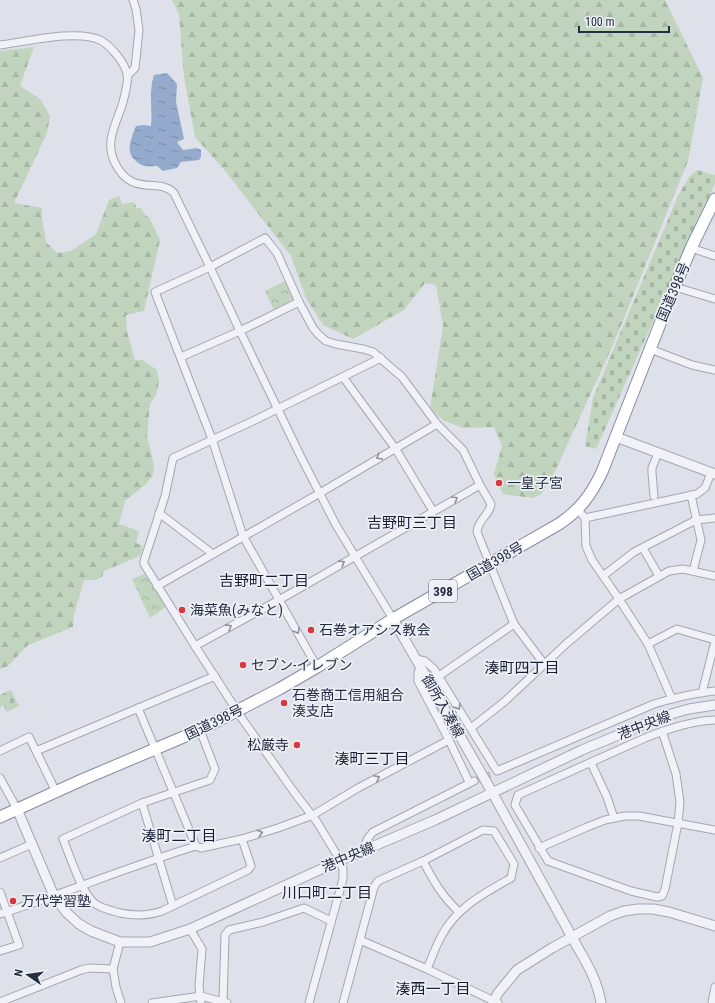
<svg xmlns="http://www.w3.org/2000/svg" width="715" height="1003" font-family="'Roboto Condensed','Noto Sans JP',sans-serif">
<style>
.forest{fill:url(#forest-firs)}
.cemetery{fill:url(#cemetery-stones)}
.park{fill:url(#park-crowns)}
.water{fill:url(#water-ripples)}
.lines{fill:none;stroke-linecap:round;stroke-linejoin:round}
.minor-tunnel{stroke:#b9bdc7;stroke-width:7;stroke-dasharray:7 3.5;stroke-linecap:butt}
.minor-casing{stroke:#a3a7b3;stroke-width:9}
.tertiary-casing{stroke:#a3a7b3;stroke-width:11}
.trunk-casing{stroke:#848ca1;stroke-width:13}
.minor{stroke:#f1f2f7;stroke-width:7}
.tertiary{stroke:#f1f2f7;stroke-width:9}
.trunk{stroke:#fff;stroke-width:11}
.oneway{stroke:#8b909c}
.poi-dot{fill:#db353f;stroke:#edf0f6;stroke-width:1.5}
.labels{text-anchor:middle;stroke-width:3.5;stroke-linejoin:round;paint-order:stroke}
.shield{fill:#edf0f6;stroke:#616877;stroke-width:1}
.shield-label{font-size:13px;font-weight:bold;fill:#252d41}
.street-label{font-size:14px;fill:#252d41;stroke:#edf0f6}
.poi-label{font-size:14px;fill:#252d41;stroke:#edf0f6;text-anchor:start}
.neighbourhood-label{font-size:15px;fill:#181e32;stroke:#edf0f6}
</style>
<defs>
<pattern id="forest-firs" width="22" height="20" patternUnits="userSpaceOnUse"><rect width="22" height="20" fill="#c1d4be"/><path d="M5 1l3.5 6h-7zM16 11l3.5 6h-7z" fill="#a6b6a4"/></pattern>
<pattern id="cemetery-stones" width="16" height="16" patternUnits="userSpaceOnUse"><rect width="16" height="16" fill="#c1d4be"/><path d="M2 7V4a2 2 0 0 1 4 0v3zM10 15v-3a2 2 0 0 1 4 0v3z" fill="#a6b6a4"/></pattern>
<pattern id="park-crowns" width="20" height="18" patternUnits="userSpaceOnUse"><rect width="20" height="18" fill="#c1d4be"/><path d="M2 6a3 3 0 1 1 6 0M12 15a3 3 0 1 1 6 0" fill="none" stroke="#a6b6a4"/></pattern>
<pattern id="water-ripples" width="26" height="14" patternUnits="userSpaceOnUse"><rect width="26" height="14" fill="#95abcd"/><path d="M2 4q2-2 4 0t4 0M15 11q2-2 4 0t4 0" fill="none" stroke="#798ca8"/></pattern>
</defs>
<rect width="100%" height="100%" fill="#dee1e9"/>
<g class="forest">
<path d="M172,0h493l38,78 -15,83 -75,184 -60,131 -12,18 -8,4 -30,-4 -9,-20 8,-28 -8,-19 -32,1 -19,-8 -13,-12 13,-82 -7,-41 -11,-2 -21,27 -51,29 -30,-14 -17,-27 -15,-42 -65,-84 -31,-35 -11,-60 -5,-63z"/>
<path d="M34,47l-14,39 20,13 10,17 -3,17 -33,70 28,5v10l4,24 11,11 14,-2 25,-17 13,-34 10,-4 3,8 12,-2 3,6h4l5,8 3,1 11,23 -16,71 -18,4 1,16 8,29h8l14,10 2,12 -3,13 -6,9 -3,32 7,29 -1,10 -6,8 -22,18 -6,23 20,7 -3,12 7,3 -3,10 -36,15 -2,6 -7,3h-11l-10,35 -1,12 -45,18 -20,21 -8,3v-618z"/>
</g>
<g class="cemetery">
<path d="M697,170l18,5v8l-119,266 -11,-3 8,-48 85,-202 11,-19z"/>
<path d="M11,690l8,16 -12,6 -4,-7 -3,3v-13z"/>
</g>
<g class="park">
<path d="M285,281l9,18 -20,11 -9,-19z"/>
<path d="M144,574l23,32 -17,12 -18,-39z"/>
</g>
<path class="water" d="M167,73l10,11 -1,18 8,37 -7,3 6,8 14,-2 4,2v7l-2,3 -18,2 -4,6 -14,3 -6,-5c-3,0 -9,1 -12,0 -3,0 -7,-3 -9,-5 -12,-9 -4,-24 0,-35l8,-1 7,1c2,-19 -3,-32 3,-51z"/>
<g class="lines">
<path class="minor-tunnel" d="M474,781l18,-7"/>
<g class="minor-casing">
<g id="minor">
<path d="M0,45c25,-3 77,-16 100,-5 6,3 11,8 16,14 15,18 13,25 7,48 -6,21 -19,39 -8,61 17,35 45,14 59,30l36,74 30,64 61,126 35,68 57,94"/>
<path d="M128,75l7,-7 4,-38 -3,-21 -3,-9"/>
<path d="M691,248l24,8"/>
<path d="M675,287l40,12"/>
<path d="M650,349l42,16 23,5"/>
<path d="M181,357l59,-26 59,-29"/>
<path d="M343,377l52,71 38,63"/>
<path d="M691,495l10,45 -8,31"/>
<path d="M654,496l-2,-23v-5l6,-15"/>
<path d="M578,510l7,8 1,28 6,14 27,39 29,45 24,55"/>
<path d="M159,513l54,41"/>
<path d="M585,518l112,-24 8,-6 6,-15"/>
<path d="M643,548l16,28"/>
<path d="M603,576l31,-24 62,-32 19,-2"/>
<path d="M157,586l163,-93 117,-69"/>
<path d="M648,644l29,-15 38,11"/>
<path d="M195,646l84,-46 201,-115"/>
<path d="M416,659l9,2 9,8 63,102 157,-67c20,-6 40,-11 61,-13"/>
<path d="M317,667l-74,-131 -31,-97 -57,-147 55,-25 55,-29 12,15 22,49 14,26 6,7 7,6 10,3 27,5 10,3 29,25 35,47 26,26 17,35 11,19c-1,11 -13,15 -14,28l37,92 31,41"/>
<path d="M420,667l-2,6v8l31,59 20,42"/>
<path d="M439,676l75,-52"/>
<path d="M702,693l13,-52"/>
<path d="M138,708l58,138 5,2 41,-9 36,-11 35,-13 45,-27 91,-48"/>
<path d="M471,728l33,-26 62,-58 53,-45 50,-28 14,-2 32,7"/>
<path d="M200,730l15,39 -5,11 -68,23 -79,36c7,17 18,52 31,64 6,5 18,8 26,10 15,3 28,3 42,-2l86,-41 3,-4 -9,-27"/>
<path d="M662,731l14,43 4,28 -2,21 -13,66 -3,7 -5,1 -26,-6 -83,-30 -33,-56 3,-10 127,-57c22,-9 46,-17 70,-18"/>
<path d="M0,751l29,-14 7,14 179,-75"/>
<path d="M36,751l20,41"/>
<path d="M591,763l16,34 7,21"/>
<path d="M0,778l17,31"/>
<path d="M142,803l31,103"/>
<path d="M539,848l48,-21 18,-7 20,-4h14l76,14"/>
<path d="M362,851l6,-13 5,-6 101,-51"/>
<path d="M0,858l32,-14"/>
<path d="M423,861c11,21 19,35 36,51"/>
<path d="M0,892l19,53 -19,6"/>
<path d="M0,914c66,-21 130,-48 196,-68"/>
<path d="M190,929l12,20 -3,37 2,17"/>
<path d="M360,940l67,29 71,34"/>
<path d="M120,942l-7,27 3,18 5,16"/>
<path d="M0,1002l81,-32 8,-2 24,1"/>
<path d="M223,1002l2,-67 4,-5 34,-8 41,-14 27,13"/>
<path d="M152,1003l49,-7 26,7"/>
<path d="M309,1003l34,-124v-10l-6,-14 -20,-33 -23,-30 -51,-72 -48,-74 -51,-82v-3l21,-65 8,-38 82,-38 126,-62"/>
<path d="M343,1003l31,-116 4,-6 45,-20 60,-31 11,1 20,33 -3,14c-26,15 -54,29 -69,57 -6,10 -10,23 -15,34"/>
<path d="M712,1003l3,-16"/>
</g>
</g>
<g class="tertiary-casing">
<g id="tertiary">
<path d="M616,437l99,37"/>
<path d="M393,619l99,173 86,156c10,17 20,35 23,55"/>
<path d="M17,809l37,87 13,17 12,11 12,7 29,11h30l40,-13 149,-68 96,-41 147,-70 82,-34 25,-7 26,-4"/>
<path d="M493,1003l5,-10 19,-23 35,-22 58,-32 14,-5 14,-2h15l16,3 46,14"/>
</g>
</g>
<g class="trunk-casing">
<path id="trunk" d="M0,817l84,-38 116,-49 79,-41 38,-22 76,-48 166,-95c21,-14 32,-29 43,-52l63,-161 26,-63 24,-49"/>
</g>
<use href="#minor" class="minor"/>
<use href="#tertiary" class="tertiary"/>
<use href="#trunk" class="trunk"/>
</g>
<defs><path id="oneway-chevron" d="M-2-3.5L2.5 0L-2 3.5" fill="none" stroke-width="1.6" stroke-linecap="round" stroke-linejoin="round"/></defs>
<g class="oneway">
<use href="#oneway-chevron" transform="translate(379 457) rotate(149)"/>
<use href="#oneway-chevron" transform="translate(455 499) rotate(-30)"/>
<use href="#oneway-chevron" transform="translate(342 563) rotate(-30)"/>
<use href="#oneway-chevron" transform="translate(229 627) rotate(-29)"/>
<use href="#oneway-chevron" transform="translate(297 631) rotate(60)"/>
<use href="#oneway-chevron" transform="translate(458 707) rotate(58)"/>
<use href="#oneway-chevron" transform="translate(377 778) rotate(-27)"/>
<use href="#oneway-chevron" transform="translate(260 833) rotate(-17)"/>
</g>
<g class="poi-dot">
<circle cx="499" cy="483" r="4"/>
<circle cx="182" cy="610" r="4"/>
<circle cx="311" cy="630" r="4"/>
<circle cx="243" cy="665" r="4"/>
<circle cx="284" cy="703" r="4"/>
<circle cx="297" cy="745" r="4"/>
<circle cx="13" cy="901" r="4"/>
</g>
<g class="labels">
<rect class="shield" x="429" y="580" width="28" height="22" rx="3"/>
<g class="shield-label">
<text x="443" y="596">398</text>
</g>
<g class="street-label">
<text transform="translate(673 292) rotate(-67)" y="5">国道398号</text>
<text transform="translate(495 561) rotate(-30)" y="5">国道398号</text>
<text transform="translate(443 706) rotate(60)" y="5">御所入湊線</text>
<text transform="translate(214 722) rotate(-26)" y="5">国道398号</text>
<text transform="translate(644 725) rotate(-21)" y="5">港中央線</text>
<text transform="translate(348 857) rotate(-23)" y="5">港中央線</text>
</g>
<g class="poi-label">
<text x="507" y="488">一皇子宮</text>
<text x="190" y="615">海菜魚(みなと)</text>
<text x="319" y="635">石巻オアシス教会</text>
<text x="251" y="670">セブン-イレブン</text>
<text x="292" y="700">石巻商工信用組合<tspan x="292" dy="16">湊支店</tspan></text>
<text x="289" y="750" text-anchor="end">松厳寺</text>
<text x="21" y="906">万代学習塾</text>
</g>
<g class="neighbourhood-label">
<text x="412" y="528">吉野町三丁目</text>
<text x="264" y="586">吉野町二丁目</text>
<text x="522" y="673">湊町四丁目</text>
<text x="372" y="764">湊町三丁目</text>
<text x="179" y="841">湊町二丁目</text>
<text x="327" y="898">川口町二丁目</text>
<text x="433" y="994">湊西一丁目</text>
</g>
</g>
<g transform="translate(28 975) rotate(283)" stroke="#edf0f6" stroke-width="3" paint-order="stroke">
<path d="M0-3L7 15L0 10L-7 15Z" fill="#252d41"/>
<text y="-6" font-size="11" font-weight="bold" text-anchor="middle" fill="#252d41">N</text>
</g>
<path d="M579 26v6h90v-6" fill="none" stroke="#252d41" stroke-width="2"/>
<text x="585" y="26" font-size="12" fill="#252d41" stroke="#edf0f6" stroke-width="3" paint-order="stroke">100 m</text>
</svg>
